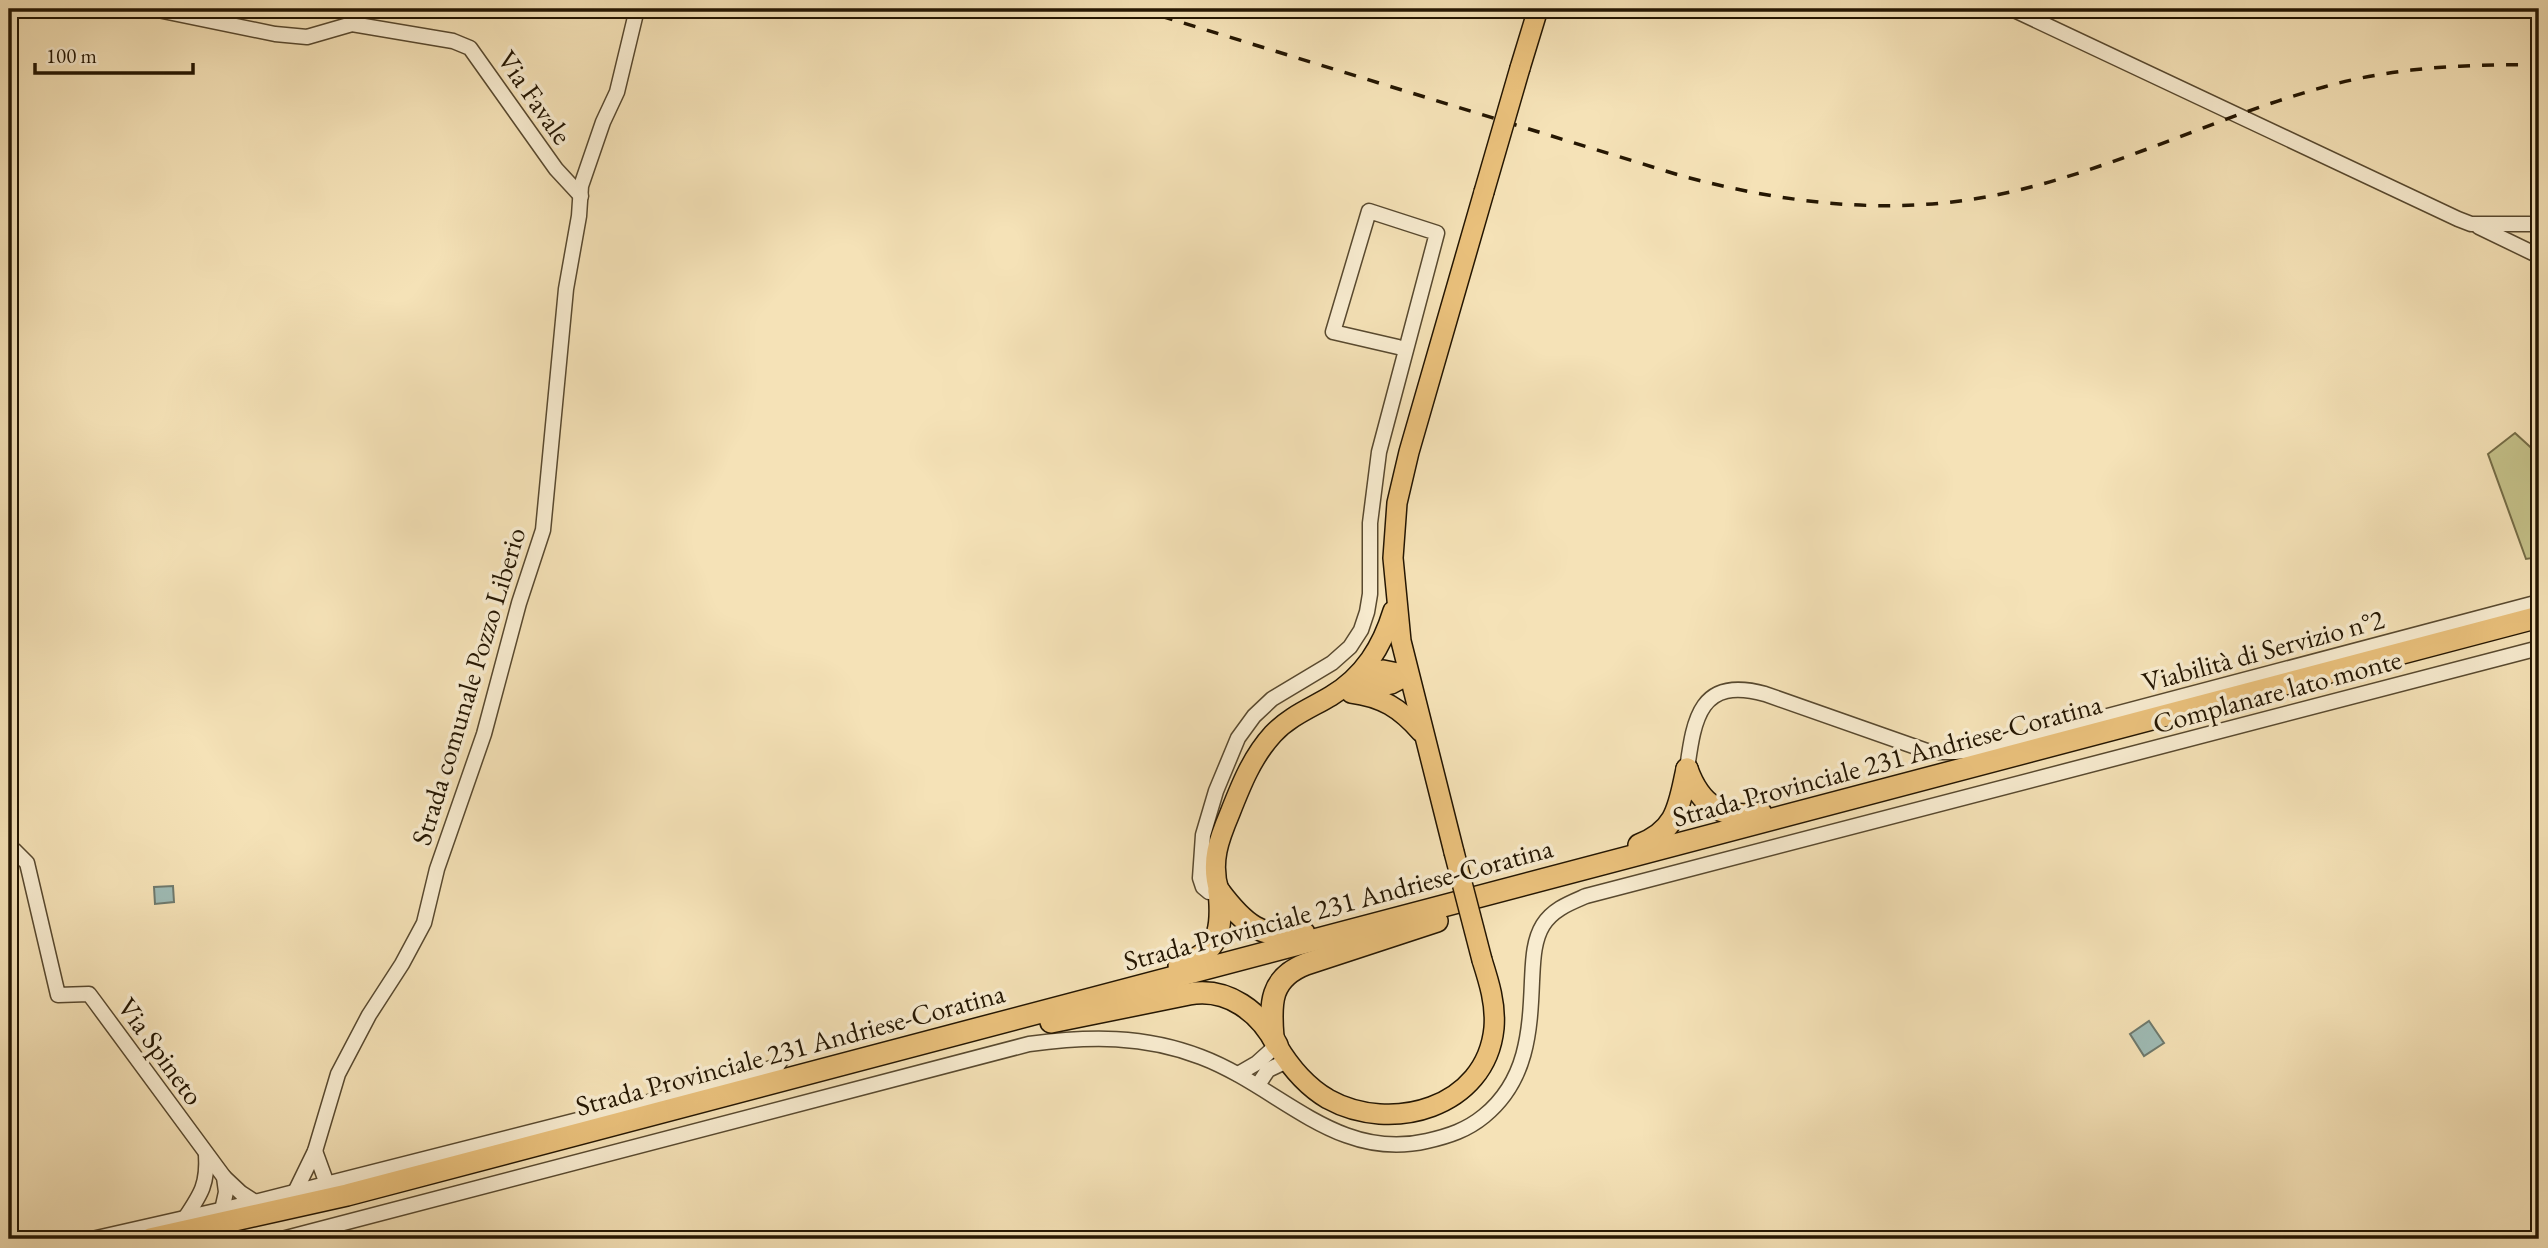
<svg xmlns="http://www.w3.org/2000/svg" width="2548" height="1248" font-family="'EB Garamond',serif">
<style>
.green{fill:#c4c189;stroke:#746c46;stroke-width:2}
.water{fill:#9fbcb6;stroke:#6e7a6e;stroke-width:2}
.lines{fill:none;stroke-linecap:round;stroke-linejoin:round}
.minor-casing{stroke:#58492f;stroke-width:17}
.major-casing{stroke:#241602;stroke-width:22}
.highway-casing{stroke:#241602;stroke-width:24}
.minor{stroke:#f8ecd0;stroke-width:14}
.major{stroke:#eac17c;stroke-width:19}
.highway{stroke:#eac17c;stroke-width:21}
.rail{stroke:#241602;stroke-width:3.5;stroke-dasharray:12 12;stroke-linecap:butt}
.major-bridge-casing{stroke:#241602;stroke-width:22;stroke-linecap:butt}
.major-bridge{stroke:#eac17c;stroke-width:19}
.labels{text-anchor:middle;stroke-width:7;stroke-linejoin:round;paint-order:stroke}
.street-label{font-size:28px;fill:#241602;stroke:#f8ecd0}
</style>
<rect width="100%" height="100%" fill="#f5e2b7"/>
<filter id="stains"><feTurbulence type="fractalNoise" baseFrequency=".00286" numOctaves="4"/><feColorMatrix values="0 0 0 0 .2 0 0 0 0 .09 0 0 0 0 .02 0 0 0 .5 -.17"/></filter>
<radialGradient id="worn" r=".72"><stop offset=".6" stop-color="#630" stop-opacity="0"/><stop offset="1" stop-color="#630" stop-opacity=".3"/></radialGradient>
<path class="green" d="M2515,433l24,22v102l-13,2 -38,-105z"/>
<g class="water">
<path d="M173,886l1,16 -19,2 -1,-17z"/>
<path d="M2149,1021l15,22 -20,13 -14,-22z"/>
</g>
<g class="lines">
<g class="minor-casing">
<g id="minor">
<path d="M153,9l122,25 32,3 45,-13 101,17 17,7 86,121 25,27"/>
<path d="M2012,9l446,210 13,5h68"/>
<path d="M2479,227l60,29"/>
<path d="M1687,769c7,-51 13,-93 78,-75l165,58h25l28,-3 556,-147"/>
<path d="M9,850h5l13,13 31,132 31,-1 6,8 129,175 2,15 -4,18"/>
<path d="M1219,891l-10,1 -6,-5 -3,-9 3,-43 13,-44 22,-53 16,-22 18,-17 60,-36 18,-16 11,-17 6,-18 3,-18v-71l9,-71 58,-219 -68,-22 -36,121 65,15"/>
<path d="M1238,1074l19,-11 20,-18"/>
<path d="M1258,1085l10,-15 19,-9"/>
<path d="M315,1151l12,33"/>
<path d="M224,1177l17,16 14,9"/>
<path d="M295,1192l20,-41 23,-77 31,-59 33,-51 22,-41 13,-54 47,-135 35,-131 24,-73 23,-241 13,-73 2,-30 22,-64 14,-30 20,-83"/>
<path d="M185,1218c16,-24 23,-34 21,-64"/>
<path d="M92,1239l163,-37 480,-122 42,-14 9,-13"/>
<path d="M282,1239l747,-195c60,-8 115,-9 172,13 79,30 136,105 226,84 22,-5 40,-11 57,-25 43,-35 46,-84 48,-135 1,-18 1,-40 11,-56 10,-16 27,-22 43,-29l953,-248"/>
</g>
</g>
<g class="major-casing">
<g id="major">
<path d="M1520,68l18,-59"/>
<path d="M1356,679l27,-9 25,5"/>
<path d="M1359,691l32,-7 17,-9"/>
<path d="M1351,693c31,4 49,15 70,39"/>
<path d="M1454,852l-53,-211 -8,-83 4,-55 12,-51 75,-260"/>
<path d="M1219,891c-9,-29 0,-52 11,-78 11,-28 22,-56 43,-79 17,-18 38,-26 58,-38 33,-20 51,-49 62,-85"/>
<path d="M1277,1045c13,22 29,41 51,54 63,35 158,9 166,-71 2,-24 -5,-46 -12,-68"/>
</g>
</g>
<g class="highway-casing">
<g id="highway">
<path d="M1687,769c13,36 35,51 74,44"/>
<path d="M1639,845c39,-15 40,-40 48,-76"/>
<path d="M1219,891c24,32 43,50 85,42"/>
<path d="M1179,966c41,-13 44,-38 40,-75"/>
<path d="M1051,1022l138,-28c39,-7 71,18 88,51"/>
<path d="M1273,1037c-3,-34 -3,-59 33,-73l131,-43"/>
<path d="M150,1239l197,-44 2192,-578"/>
</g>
</g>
<use href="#minor" class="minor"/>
<use href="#major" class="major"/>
<use href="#highway" class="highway"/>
<path class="rail" d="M1138,9l544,167c102,27 204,40 309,20 115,-22 220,-78 333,-109 70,-20 143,-23 215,-22"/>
<g class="major-bridge-casing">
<g id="major-bridge">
<path d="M1484,192l36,-124"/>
<path d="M1454,852l28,108"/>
</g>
</g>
<use href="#major-bridge" class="major-bridge"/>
</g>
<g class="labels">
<g class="street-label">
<text transform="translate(535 97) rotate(55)" y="10">Via Favale</text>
<text transform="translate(2263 650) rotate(-15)" y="10">Viabilità di Servizio n°2</text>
<text transform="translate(468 686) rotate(-73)" y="10">Strada comunale Pozzo Liberio</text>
<text transform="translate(2277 691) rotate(-15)" y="10">Complanare lato monte</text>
<text transform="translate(1887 760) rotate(-15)" y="10">Strada Provinciale 231 Andriese-Coratina</text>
<text transform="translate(1338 904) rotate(-15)" y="10">Strada Provinciale 231 Andriese-Coratina</text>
<text transform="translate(790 1049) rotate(-15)" y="10">Strada Provinciale 231 Andriese-Coratina</text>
<text transform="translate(161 1051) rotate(54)" y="10">Via Spineto</text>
</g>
</g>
<rect width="2548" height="1248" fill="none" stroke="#f5e2b7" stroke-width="35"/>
<rect x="10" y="10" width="2527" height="1227" fill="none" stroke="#241602" stroke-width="3.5"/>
<rect x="18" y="18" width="2513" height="1213" fill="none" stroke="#241602" stroke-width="2"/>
<path d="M35 63v10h158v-10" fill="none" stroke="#241602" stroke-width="3.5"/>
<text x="46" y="63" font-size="21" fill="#241602" stroke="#f8ecd0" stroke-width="5" paint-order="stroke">100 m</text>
<rect width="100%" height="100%" filter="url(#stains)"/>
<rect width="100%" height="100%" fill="url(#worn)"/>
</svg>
